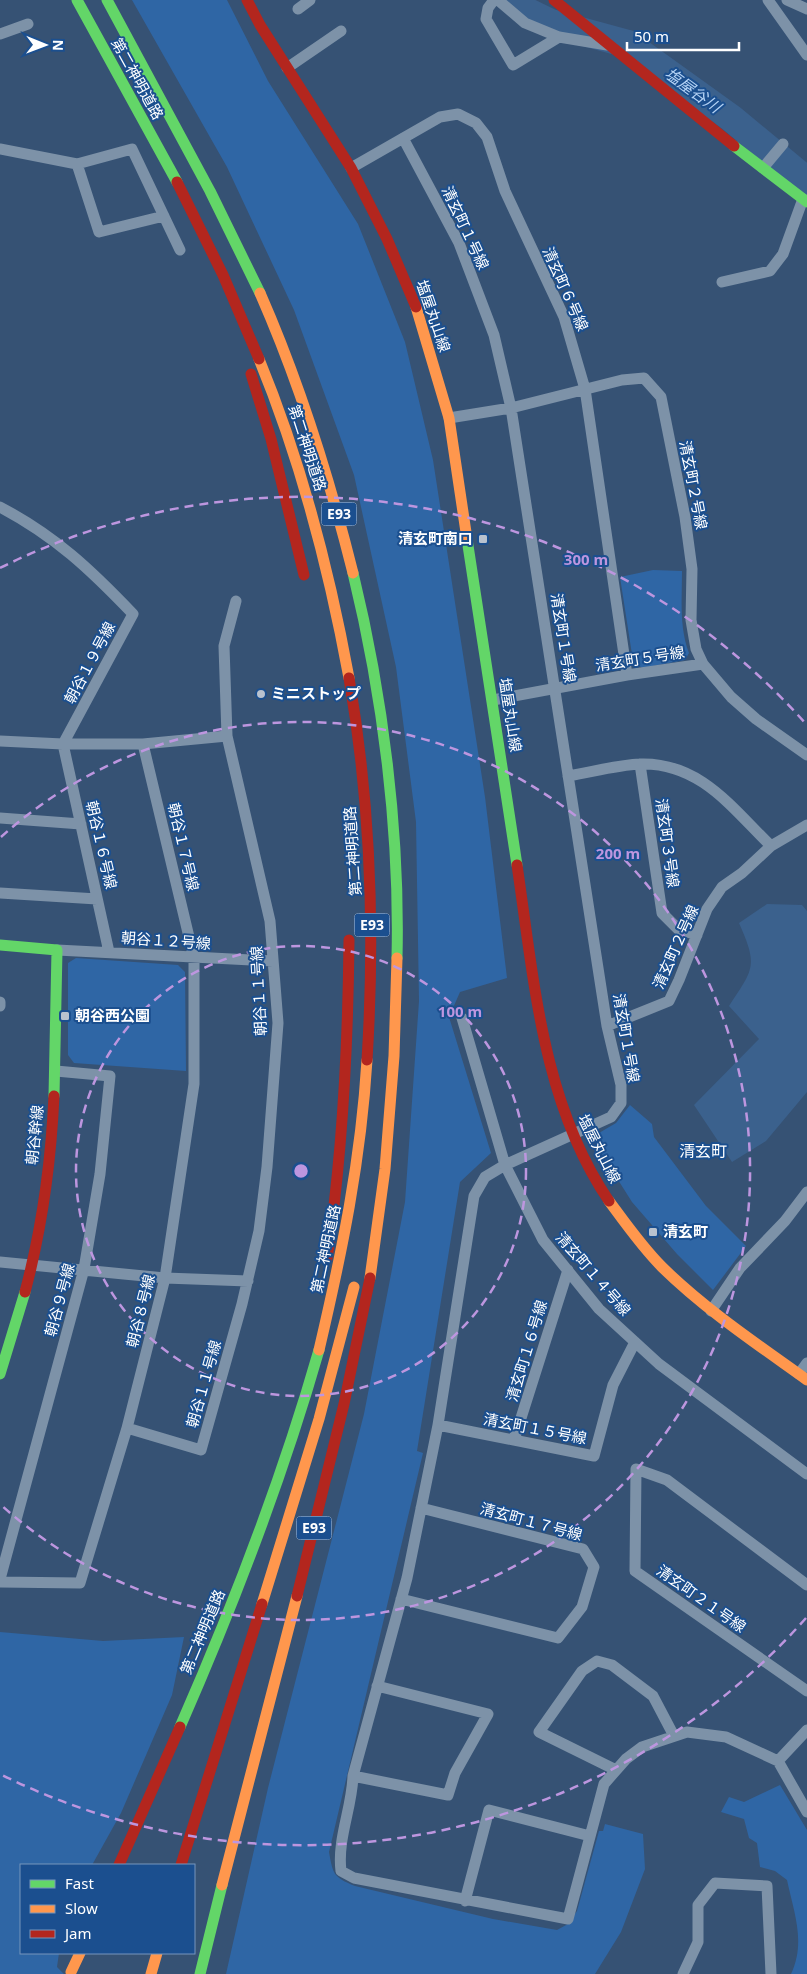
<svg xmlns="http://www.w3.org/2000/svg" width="807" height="1974" font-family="'Noto Sans','Noto Sans JP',sans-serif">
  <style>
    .green { fill: #2f66a5 }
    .water { fill: #3b618d }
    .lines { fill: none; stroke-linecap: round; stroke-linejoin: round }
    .river { stroke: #3b618d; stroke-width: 28 }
    .street { stroke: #7d92a8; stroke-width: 11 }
    .fast { stroke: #63d668; stroke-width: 11 }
    .slow { stroke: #ff974d; stroke-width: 11 }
    .jam { stroke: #b3261e; stroke-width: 11 }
    .ring { fill: none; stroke: #bd96df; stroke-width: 2.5; stroke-dasharray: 9 6 }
    .poi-dot { fill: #b9c2ce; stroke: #1b4f8f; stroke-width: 2 }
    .labels { text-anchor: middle; stroke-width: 4; stroke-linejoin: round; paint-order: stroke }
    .shield { fill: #1b4f8f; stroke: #bbcadd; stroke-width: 1 }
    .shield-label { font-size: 14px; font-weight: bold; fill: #fff }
    .street-label { font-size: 15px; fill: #fff; stroke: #1b4f8f }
    .poi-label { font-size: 15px; font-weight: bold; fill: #fff; stroke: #1b4f8f; text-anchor: start }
    .water-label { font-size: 16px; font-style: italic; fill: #b5d3f5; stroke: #1b4f8f }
    .neighbourhood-label { font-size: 16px; fill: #fff; stroke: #1b4f8f }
    .centre { fill: #bd96df; stroke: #1b4f8f; stroke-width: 2.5 }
    .ring-label { font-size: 15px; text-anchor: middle; font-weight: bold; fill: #bd96df; stroke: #1b4f8f; stroke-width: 4; stroke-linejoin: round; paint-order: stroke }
  </style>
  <rect width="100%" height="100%" fill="#365274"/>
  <path class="green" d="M132,0H227L268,81L358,224L405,342L433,460L485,797L507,978L460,992L449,1017L491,1153L460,1182L417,1451L423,1453L329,1852C333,1874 333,1877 355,1886L493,1919L557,1930L568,1924L577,1911L599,1831H603L605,1824L643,1834L645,1869L621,1932L595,1974H226L268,1788L364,1414L405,1202L419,1001L416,822L396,667L354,475L294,310L227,167Z
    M653,570L682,571C682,598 679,627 689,653L685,660L642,668L633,661L620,577Z
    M76,958L178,965L185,972L186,1071L74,1063L68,1055V963Z
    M630,1105L652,1124L654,1137L706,1206L746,1246L713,1290L677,1254L632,1202L596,1145L599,1133L616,1123Z
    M0,1632L103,1641L184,1637L172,1695L121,1813L92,1865H21V1953H59L57,1967L64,1974H0Z
    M780,1785L807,1830V1974H791C806,1942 794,1913 787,1880L775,1871L760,1867L757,1843L749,1838L744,1819L721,1812L729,1797L744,1802Z"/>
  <path class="water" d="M767,904L802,905L807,911V1092L766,1141L732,1162L694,1105L759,1039L729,1006C754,968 758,966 739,923Z"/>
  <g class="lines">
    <path class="river" d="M512,0L526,11L551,23L628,44L731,118L807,181"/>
    <path class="street" d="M494,0L488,8L486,19L513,65L559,37
      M498,0L525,23L559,37L607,45
      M768,0L807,55
      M787,0L807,9
      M298,9L310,0
      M0,34L28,24
      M287,68L341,31
      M403,138L459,243L494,335L511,408L607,1026L621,1085V1103L611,1117L505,1165L485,1177L474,1196L438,1425L407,1578L353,1776C352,1808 337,1839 341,1871L354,1878L568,1919L604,1784L626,1759L642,1747L687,1732L726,1737L778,1761L807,1730
      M0,149L77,164L132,149L180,250
      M77,164L99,232L164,216
      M351,168L440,117L458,114L476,123L487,137L505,191L564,317L585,389L627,675
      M763,168L783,144
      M722,282L770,271L783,254L803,199
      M449,418L511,408L622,380L644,378L661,397L685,517L692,569L691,620L696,649L703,664L731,697L756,719L807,755
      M0,507C55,536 90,569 133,614L63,744L109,952
      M493,700L627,675L703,664
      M227,736L224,646L236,601
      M0,741L63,744H143L227,736L270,921L278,1023L267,1167L259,1231L242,1304L201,1450L127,1428
      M640,764L662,913L678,929L697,935
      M568,776C592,772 617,765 640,764C700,762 732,808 771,846
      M0,818L81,824
      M0,893L97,899
      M57,950L273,961
      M0,1002V1006
      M462,1018L505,1165L543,1240L599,1309L659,1364L807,1474
      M607,1026L669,1001L679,980L707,909L722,887L742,873L771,846L807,825
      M0,1262L165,1278L248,1281
      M711,1311L740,1268L785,1221L807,1192
      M799,1374L807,1363
      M438,1425L594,1456L613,1385L635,1342
      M514,1440L568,1270
      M0,1579L84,1269L100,1174L110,1076L56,1071
      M0,1582L80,1583L127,1428L165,1278L194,1084V958L143,744
      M807,1585L667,1480L636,1469L635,1571L807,1691
      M401,1599L558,1638L582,1607L594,1567L583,1549L421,1508
      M778,1761L807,1812
      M616,1770L539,1732L582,1671L597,1661L612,1665L653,1696L674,1736
      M353,1776L448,1795L455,1773L488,1714L377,1686
      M465,1901L489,1810L590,1836
      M683,1974L698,1942V1905L715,1883L767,1886L771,1974"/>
    <path class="fast" d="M77,0L177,182
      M107,0L210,191L260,293
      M734,146L807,202
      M467,539L517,865
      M353,573C383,696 400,832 397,958
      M0,945L57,950L54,1096
      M0,1374L25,1292
      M180,1727C234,1604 282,1479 319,1350
      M200,1974L222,1885"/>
    <path class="slow" d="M260,293C300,384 329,477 353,573
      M416,307L449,418L467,539
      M259,359C301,461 329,569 349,678
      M609,1201C626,1224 642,1247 662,1267C706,1310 757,1344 807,1380
      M370,1278L385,1169L394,1056L397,958
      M319,1350C342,1252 361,1160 367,1060
      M262,1604L319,1419L354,1287
      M222,1885L297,1596
      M71,1972L80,1953
      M151,1974L157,1953"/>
    <path class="jam" d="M247,0L260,25L351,168L387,239L416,307
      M554,0L734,146
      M177,182L223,275L259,359
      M251,374L271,439L304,575
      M349,678C371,805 375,932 367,1060
      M517,865C534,979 542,1103 609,1201
      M327,1258C343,1152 348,1047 349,940
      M25,1292C42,1228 51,1162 54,1096
      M297,1596L344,1404L370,1278
      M119,1865L180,1727
      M181,1865L262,1604"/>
  </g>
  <g class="ring">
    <circle cx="301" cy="1171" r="225"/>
    <path d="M1 837A449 449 0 1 1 1 1505"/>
    <path d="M806 1618A674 674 0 0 1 0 1774M0 568A674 674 0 0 1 806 724"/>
  </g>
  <g class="poi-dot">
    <rect x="478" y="534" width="10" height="10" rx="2.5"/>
    <circle cx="261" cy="694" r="5"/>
    <rect x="60" y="1011" width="10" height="10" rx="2.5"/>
    <rect x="648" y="1227" width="10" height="10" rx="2.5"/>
  </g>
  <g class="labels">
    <g class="shield">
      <rect x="321.5" y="502.5" width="35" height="23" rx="4"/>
      <rect x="354.5" y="913.5" width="35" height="23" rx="4"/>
      <rect x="296.5" y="1516.5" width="35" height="23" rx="4"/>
    </g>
    <g class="shield-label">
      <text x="339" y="519">E93</text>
      <text x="372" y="930">E93</text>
      <text x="314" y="1533">E93</text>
    </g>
    <g class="street-label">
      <text transform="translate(137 79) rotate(61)" y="5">第二神明道路</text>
      <text transform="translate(465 228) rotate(65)" y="5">清玄町１号線</text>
      <text transform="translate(565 289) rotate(66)" y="5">清玄町６号線</text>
      <text transform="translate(433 316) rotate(71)" y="5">塩屋丸山線</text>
      <text transform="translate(307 448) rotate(72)" y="5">第二神明道路</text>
      <text transform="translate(693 485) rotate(79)" y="5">清玄町２号線</text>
      <text transform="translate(563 638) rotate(81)" y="5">清玄町１号線</text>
      <text transform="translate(640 659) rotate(-9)" y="5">清玄町５号線</text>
      <text transform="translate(90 663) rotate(-62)" y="5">朝谷１９号線</text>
      <text transform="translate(510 715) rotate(81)" y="5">塩屋丸山線</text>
      <text transform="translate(667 843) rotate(82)" y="5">清玄町３号線</text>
      <text transform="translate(101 845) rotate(77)" y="5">朝谷１６号線</text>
      <text transform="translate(183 847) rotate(77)" y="5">朝谷１７号線</text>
      <text transform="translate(353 851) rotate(-94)" y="5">第二神明道路</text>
      <text transform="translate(166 941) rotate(4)" y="5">朝谷１２号線</text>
      <text transform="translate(676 947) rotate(-66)" y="5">清玄町２号線</text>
      <text transform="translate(259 991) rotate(-93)" y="5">朝谷１１号線</text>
      <text transform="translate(626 1038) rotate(80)" y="5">清玄町１号線</text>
      <text transform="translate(35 1135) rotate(-84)" y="5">朝谷幹線</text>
      <text transform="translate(599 1149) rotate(63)" y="5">塩屋丸山線</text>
      <text transform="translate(326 1249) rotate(-78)" y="5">第二神明道路</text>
      <text transform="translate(593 1274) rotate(49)" y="5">清玄町１４号線</text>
      <text transform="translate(60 1300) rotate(-75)" y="5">朝谷９号線</text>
      <text transform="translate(141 1311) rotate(-76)" y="5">朝谷８号線</text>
      <text transform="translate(527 1351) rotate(-73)" y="5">清玄町１６号線</text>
      <text transform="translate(204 1384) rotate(-74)" y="5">朝谷１１号線</text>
      <text transform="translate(535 1429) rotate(11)" y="5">清玄町１５号線</text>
      <text transform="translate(531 1522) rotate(15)" y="5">清玄町１７号線</text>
      <text transform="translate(701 1599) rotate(35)" y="5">清玄町２１号線</text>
      <text transform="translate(203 1632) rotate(-67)" y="5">第二神明道路</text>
    </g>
    <g class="poi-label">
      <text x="473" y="544" text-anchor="end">清玄町南口</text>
      <text x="271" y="699">ミニストップ</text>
      <text x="75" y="1021">朝谷西公園</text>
      <text x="663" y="1237">清玄町</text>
    </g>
    <g class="water-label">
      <text transform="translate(693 90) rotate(36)" y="6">塩屋谷川</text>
    </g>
    <g class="neighbourhood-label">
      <text x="703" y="1157">清玄町</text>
    </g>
  </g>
  <circle cx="301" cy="1171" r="8" class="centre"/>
  <g class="ring-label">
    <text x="586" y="565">300 m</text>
    <text x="618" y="859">200 m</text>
    <text x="460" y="1017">100 m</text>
  </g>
  <rect x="20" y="1864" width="175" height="90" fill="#1b4f8f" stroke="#7695bc"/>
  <rect x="30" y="1880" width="25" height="8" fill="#63d668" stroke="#7695bc"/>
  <text x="65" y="1889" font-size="15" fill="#ffffff">Fast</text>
  <rect x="30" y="1905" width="25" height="8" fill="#ff974d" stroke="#7695bc"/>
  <text x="65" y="1914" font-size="15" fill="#ffffff">Slow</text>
  <rect x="30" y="1930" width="25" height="8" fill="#b3261e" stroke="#7695bc"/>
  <text x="65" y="1939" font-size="15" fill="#ffffff">Jam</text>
  <g transform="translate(45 45) rotate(91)" stroke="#1b4f8f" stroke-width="4" paint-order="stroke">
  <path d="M0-4L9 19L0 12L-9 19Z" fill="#ffffff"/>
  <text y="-8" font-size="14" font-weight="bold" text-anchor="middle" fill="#ffffff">N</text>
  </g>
  <path d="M627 42v8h112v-8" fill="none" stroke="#ffffff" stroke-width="2.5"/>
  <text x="634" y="42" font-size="15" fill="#ffffff" stroke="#1b4f8f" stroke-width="4" paint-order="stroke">50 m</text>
</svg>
